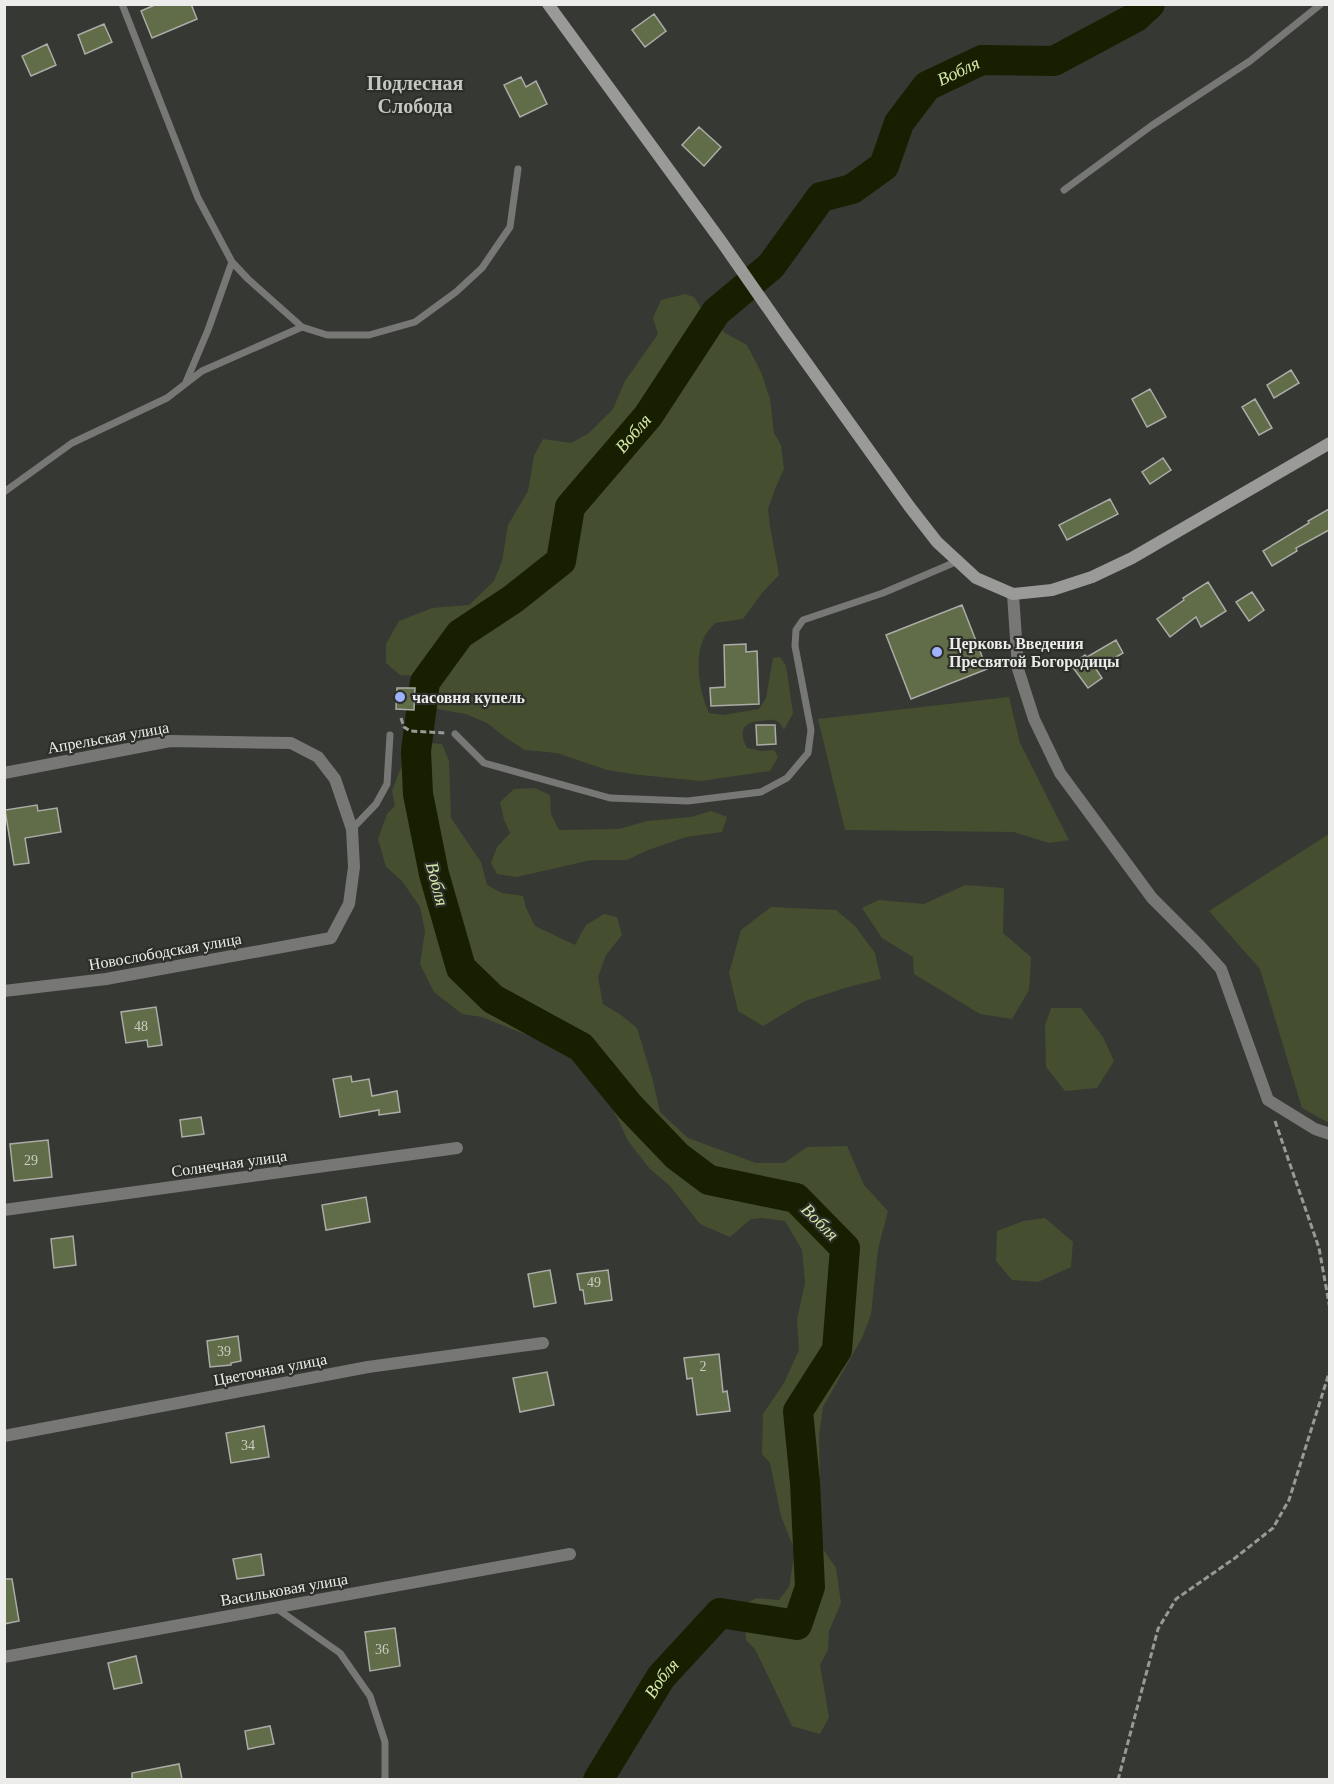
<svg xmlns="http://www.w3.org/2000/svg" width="1334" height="1784" font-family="'Times New Roman',serif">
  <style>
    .green { fill: #454f2f }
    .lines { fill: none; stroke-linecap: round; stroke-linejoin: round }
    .river { stroke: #171f00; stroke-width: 30 }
    .building { fill: #616c49; stroke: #abaca7; stroke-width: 1.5 }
    .path { stroke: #989a96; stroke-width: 3; stroke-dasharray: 6 3; stroke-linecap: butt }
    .lane { stroke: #777775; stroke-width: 7 }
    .street { stroke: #777775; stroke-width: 12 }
    .secondary { stroke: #9a9b98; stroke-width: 12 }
    .poi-dot { fill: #9fb3fd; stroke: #2c2e29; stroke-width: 2 }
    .labels { text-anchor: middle; stroke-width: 4.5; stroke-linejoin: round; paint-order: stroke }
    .number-label { font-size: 14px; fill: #c9cdc2 }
    .poi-label { font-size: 16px; font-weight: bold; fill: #ecedea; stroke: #2c2e29; text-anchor: start }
    .street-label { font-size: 16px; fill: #ecedea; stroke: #2c2e29 }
    .water-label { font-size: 18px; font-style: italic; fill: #d4e7a9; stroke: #2c2e29 }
    .quarter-label { font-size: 20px; font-weight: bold; fill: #c5c7c2; stroke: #2c2e29 }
  </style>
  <rect width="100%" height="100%" fill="#363833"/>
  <path class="green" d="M685,294L694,297L701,308L725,333L747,345L761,372L770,399L774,433L781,445L784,469L775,489L768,509L770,526L779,575L762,593L743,619L715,623C712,627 708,630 706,634C693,655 699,692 709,713L723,715L759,709L766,698L773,658L780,657L786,666L793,713L784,730C782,726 779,721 774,720C770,719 764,721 759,721C741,723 739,733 747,748L761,751L774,750L778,757L770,771L701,781L640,775L607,770L557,753L525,750L505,737L487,723L466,714L437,709L432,692L418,676L400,675L386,663V644L399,621L432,608L469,605L494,581L502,561L508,525L528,491L534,456L543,439L571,443L589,433L613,409L625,381L658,334L653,318L661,300Z
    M1009,697L1020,743L1069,840L1049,843L1014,832L845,830L818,719Z
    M431,743L442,744L449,761L451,818L481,862L487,885L502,893L523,896L526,908L535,926L575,945L586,925L604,914L617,917L622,935L606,955L598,977L603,1004L621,1015L637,1028L652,1077L660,1112L688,1138L756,1163H784L807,1147L847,1146L864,1185L888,1211L878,1249L871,1315L862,1338L823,1407L819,1436L821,1546L836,1568L841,1603L829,1631L828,1650L820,1665L829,1717L820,1734L792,1726L755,1649L746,1640L745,1604L757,1598L779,1600L789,1587L795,1551L781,1516L770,1463L762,1454L763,1414L784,1383L799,1350L797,1319L805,1283L802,1250L785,1221L762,1218L751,1219L730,1237L700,1224L670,1186L650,1169L628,1141L607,1096L585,1071L557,1047L482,1017L462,1014L434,992L420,964L425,931L420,907L402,881L386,867L378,839L387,814L395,806L392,791L402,765L404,749L408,744Z
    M535,788L550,795L551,814L559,830L619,829L647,821L691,817L711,811L727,817L722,832L686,837L648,850L627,860H591L517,877L497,874L491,863L497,847L510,833L504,820L500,802L514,789Z
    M1329,834V1123L1302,1108L1260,969L1209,911Z
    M965,885L1004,888L1003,933L1031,957L1029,990L1012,1019L980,1014L914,974L913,957L882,938L862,908L879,900L924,904Z
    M771,907L836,910L855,926L875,953L881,979L848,987L805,1001L763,1026L738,1011L729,973L741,930Z
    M1051,1008H1081L1103,1037L1114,1061L1097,1088L1065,1091L1046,1067L1045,1025Z
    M1045,1218L1073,1242L1071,1267L1038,1282L1012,1280L996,1261L997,1231L1023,1221Z"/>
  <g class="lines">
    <path class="river" id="s1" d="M598,1780L661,1677L720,1613L797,1625L810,1587L805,1483L798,1411L837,1350L845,1248L796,1198L709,1180L677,1156L630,1107L581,1047L493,999L461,968L434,874L418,794L416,751L425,682L460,634L513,599L561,561L570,507L648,416L716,312L771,266L821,197L852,189L884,166L899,123L927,86L982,60L1054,61L1136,17L1150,4"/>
  </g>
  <path class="building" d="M157,4H191L197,19L152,38L141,11Z
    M654,14L666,31L645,47L632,30Z
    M104,24L112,42L85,54L78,35Z
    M47,44L56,65L31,76L22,56Z
    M521,77L526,87L536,81L547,104L520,117L504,85Z
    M699,127L721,147L704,166L682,145Z
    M1291,370L1299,383L1274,398L1267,385Z
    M1150,389L1166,417L1147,427L1132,399Z
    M1255,399L1272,428L1259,435L1242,407Z
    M1163,458L1171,470L1150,484L1142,472Z
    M1110,499L1118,514L1067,540L1059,525Z
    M1329,509V530L1296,548L1297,551L1272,566L1263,551L1309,523L1308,521Z
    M1208,582L1226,611L1201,627L1196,617L1170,637L1157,619L1184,600L1183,598Z
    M1252,592L1264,610L1249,621L1236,602Z
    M962,605L987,669L911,699L886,635Z
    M1116,640L1123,653L1096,669L1102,678L1088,688L1071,665L1085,655L1087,657Z
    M746,644V652L757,651L759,704L711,706L710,688L725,687L724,645Z
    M397,688H415L414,710L396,709Z
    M756,725H775L776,744L757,745Z
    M37,805L38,811L57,808L61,832L25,838L29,863L14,865L5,810Z
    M156,1007L162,1045L148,1047L147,1040L126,1043L121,1012Z
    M351,1076L352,1082L369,1079L372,1096L397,1091L400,1112L379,1115V1110L340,1117L333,1079Z
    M201,1117L204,1134L182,1137L180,1120Z
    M48,1140L52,1177L14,1181L10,1144Z
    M366,1197L370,1222L326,1230L322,1205Z
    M73,1236L76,1265L54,1268L51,1239Z
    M550,1270L556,1303L534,1307L528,1274Z
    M608,1270L612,1300L585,1304L583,1290H580L577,1274Z
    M238,1336L241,1361L231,1363V1365L210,1367L207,1341Z
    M719,1354L723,1392L727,1391L730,1411L697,1415L692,1378L687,1379L684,1358Z
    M547,1372L554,1405L520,1412L513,1378Z
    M264,1426L269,1457L231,1463L226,1433Z
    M261,1554L264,1575L237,1579L233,1559Z
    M4,1579H12L19,1621L4,1624Z
    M395,1628L400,1666L370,1671L365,1632Z
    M136,1656L142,1683L114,1689L108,1663Z
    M270,1726L274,1744L248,1749L245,1731Z
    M179,1764L182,1779H132V1773Z"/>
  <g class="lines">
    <path class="path" d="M401,718L404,727L410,731L445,733
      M1275,1121L1319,1248L1330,1309
      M1118,1780L1158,1629L1176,1599L1235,1558L1273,1528L1289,1500L1330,1370"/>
    <path class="lane" d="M122,4L198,198L232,262L208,330L186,382
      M1064,190L1151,126L1250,61L1321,4
      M232,262L248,279L302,327
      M4,492L72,443L167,398L202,371L302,327L327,335H369L415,322L456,292L482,268L510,227L518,169
      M455,734L484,763L610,798L688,801L761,792L787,778L808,753L811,730L795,646L796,630L803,620L883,593L958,561
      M352,829L376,804L387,784L390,735
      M276,1608L340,1653L370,1696L385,1742V1780"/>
    <path class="street" d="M1013,594L1018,669L1034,719L1060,773L1152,898L1200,946L1221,969L1268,1100L1315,1129L1330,1134
      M4,773L170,741L291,743L318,757L335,779L352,829L354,867L349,904L331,938L106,979L4,991
      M4,1210L457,1148
      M4,1436L368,1367L543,1343
      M4,1657L570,1554"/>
    <path class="secondary" d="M548,4L721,241L783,330L909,506L937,542L976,578L1013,594L1052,590L1092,577L1132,558L1330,443"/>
  </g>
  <g class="poi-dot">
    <circle cx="937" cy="652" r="6"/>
    <circle cx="400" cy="697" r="6"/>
  </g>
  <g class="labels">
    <g class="number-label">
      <text x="141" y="1031">48</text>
      <text x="31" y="1165">29</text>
      <text x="594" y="1287">49</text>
      <text x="224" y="1356">39</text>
      <text x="703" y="1371">2</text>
      <text x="248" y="1450">34</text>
      <text x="382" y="1654">36</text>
    </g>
    <g class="poi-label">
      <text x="949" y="649">Церковь Введения<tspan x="949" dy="18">Пресвятой Богородицы</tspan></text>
      <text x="412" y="703">часовня купель</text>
    </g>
    <g class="street-label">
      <text transform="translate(108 737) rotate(-10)" y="6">Апрельская улица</text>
      <text transform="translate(165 951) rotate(-10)" y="6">Новослободская улица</text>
      <text transform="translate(229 1163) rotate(-8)" y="6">Солнечная улица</text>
      <text transform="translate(270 1369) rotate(-11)" y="6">Цветочная улица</text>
      <text transform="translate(284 1589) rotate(-10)" y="6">Васильковая улица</text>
    </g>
    <g class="water-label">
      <text dy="6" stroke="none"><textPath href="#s1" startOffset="2296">Вобля</textPath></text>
      <text dy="6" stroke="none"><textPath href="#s1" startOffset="1794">Вобля</textPath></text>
      <text transform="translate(437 884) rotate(75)" y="6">Вобля</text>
      <text transform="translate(820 1222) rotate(45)" y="6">Вобля</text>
      <text dy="6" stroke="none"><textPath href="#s1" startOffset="120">Вобля</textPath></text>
    </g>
    <g class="quarter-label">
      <text x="415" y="90">Подлесная<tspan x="415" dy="23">Слобода</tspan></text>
    </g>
  </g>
  <rect width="1334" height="1784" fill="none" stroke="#ecedea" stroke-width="12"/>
</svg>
